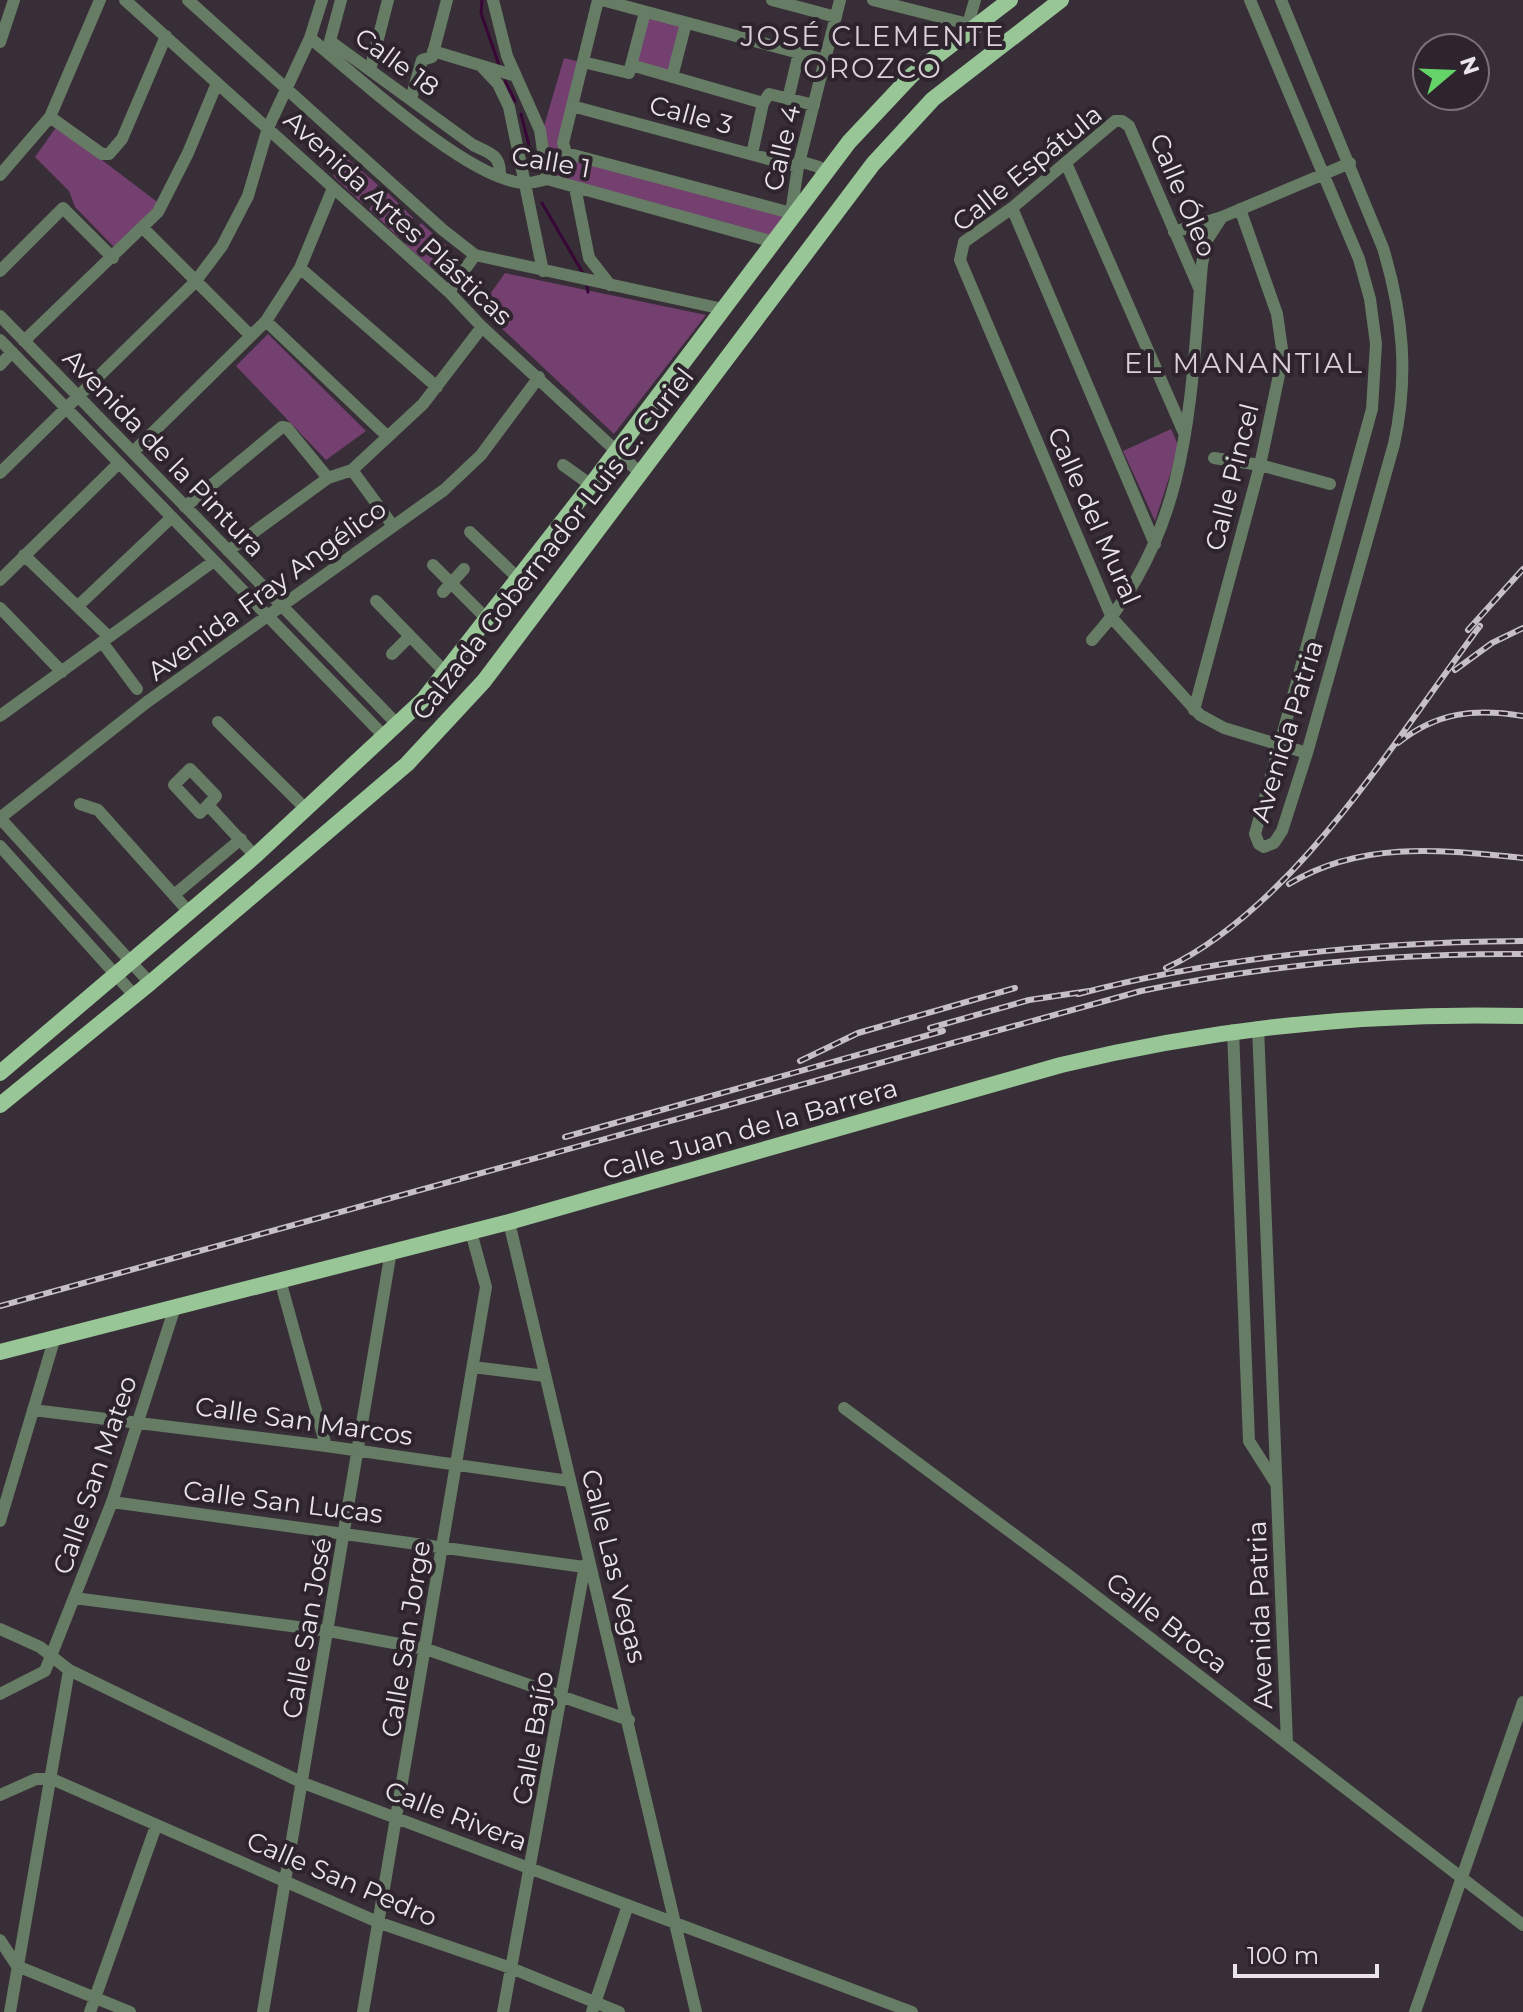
<svg xmlns="http://www.w3.org/2000/svg" width="1523" height="2012" font-family="Montserrat,sans-serif">
  <style>
    .green { fill: #734070 }
    .lines { fill: none; stroke-linecap: round; stroke-linejoin: round }
    .stream { stroke: #380737; stroke-width: 3 }
    .minor { stroke: #667c65; stroke-width: 12 }
    .major { stroke: #98c697; stroke-width: 16 }
    .rail-casing { stroke: #c6bfc6; stroke-width: 6 }
    .rail { stroke: #2e242d; stroke-width: 3; stroke-dasharray: 9; stroke-linecap: butt }
    .labels { text-anchor: middle; stroke-width: 8; stroke-linejoin: round; paint-order: stroke }
    .street-label { font-size: 26px; fill: #ebe5eb; stroke: #2e242d }
    .neighbourhood-label { font-size: 28px; letter-spacing: 2px; fill: #dbcdd9; stroke: #2e242d }
  </style>
  <rect width="100%" height="100%" fill="#382e37"/>
  <path class="green" d="M645,12L686,23L672,77L631,65Z
    M564,58L581,62L567,154L785,213L774,241L548,178L544,126Z
    M57,126L160,204L115,248L75,207L69,191L35,157Z
    M348,159L378,185L363,204L333,176Z
    M385,190L413,218L398,237L369,209Z
    M421,223L451,250L434,270L405,244Z
    M505,273L706,315L614,434L480,308Z
    M268,334L366,431L326,460L236,366Z
    M1171,429L1179,447L1155,521L1123,451Z"/>
  <g class="lines">
    <path class="stream" d="M482,0L481,13L499,65
      M505,81L515,101
      M521,114L535,169
      M542,203L584,275
      M587,287L588,292"/>
    <path class="minor" d="M125,0L449,292L482,327L638,471
      M188,0L443,230L475,255L723,309
      M341,0L330,41L473,145C490,153 501,155 500,176
      M493,0L507,56L540,130L547,179
      M598,0L563,143L566,153L795,214
      M602,0L825,60
      M772,0L836,17
      M873,0L968,24L975,0
      M1250,0L1359,259L1370,299L1376,344L1372,409L1255,834L1259,844L1264,847L1274,843L1282,831L1307,753L1394,444C1409,376 1403,314 1383,248L1281,0
      M310,38C356,75 467,179 523,183C530,184 540,181 547,179L774,242
      M0,42L14,0
      M433,51L516,76
      M583,62L629,73L645,12
      M631,65L763,103L769,94L814,105
      M482,67L498,84L509,107L543,271
      M370,70L388,0
      M672,77L686,23
      M411,99L422,60L432,57L447,0
      M788,99L799,53
      M572,106L798,167
      M50,117L102,154H109L122,139L166,36
      M752,154L763,103
      M799,161L819,167L824,176
      M1066,163L1185,435
      M0,175L50,117L100,0
      M575,187L589,258L610,285
      M1012,208L1155,544
      M791,213L798,167L840,0
      M144,229L251,336
      M1174,232L1222,217L1350,163
      M300,268L437,387
      M0,271L63,208L113,258
      M1200,290L1129,126L1122,121H1115L1012,208L964,242L960,260L1112,618L1200,715L1224,728L1307,753
      M449,292L475,255
      M0,316L397,724
      M266,321L387,436
      M0,340L384,736
      M24,341L158,212L188,153L217,83
      M0,365L12,352
      M133,452L266,321L300,268L333,188
      M1214,458L1260,465L1330,484
      M563,465L591,485
      M352,470L393,526
      M0,473L195,282L222,246L248,196L268,128L310,38L322,0
      M185,507L282,427L287,428L328,478
      M470,532L519,579
      M228,551L328,478L352,470L423,404L482,327
      M24,555L109,637
      M433,565L487,619
      M0,580L119,463
      M443,592L464,569
      M376,601L447,674
      M79,605L172,517
      M0,608L62,672
      M1092,640C1191,531 1190,401 1202,264L1207,240L1222,217
      M102,642L137,689
      M392,654L410,636
      M1194,710L1260,465L1283,356L1277,314L1240,209
      M0,716L214,561
      M218,722L307,810
      M80,804L98,810L189,912
      M208,805L200,813L174,785L190,769L216,796L208,805L255,856
      M0,818L147,702L444,490L481,455L539,377
      M0,818L150,983
      M0,846L134,995
      M174,895L241,839
      M1258,1027L1287,1743
      M1233,1030L1249,1441L1275,1482
      M509,1222L696,2012
      M280,1280L326,1446
      M473,1367L545,1376
      M844,1408L1071,1577L1523,1925
      M33,1410L326,1446L569,1481
      M112,1502L591,1568
      M0,1521L55,1337
      M74,1598L329,1631L426,1649L629,1720
      M0,1629L40,1647L69,1670L303,1783L912,2012
      M0,1694L45,1671L112,1502L175,1307
      M0,1795L36,1779H52L380,1923L511,1968L619,2012
      M0,1940L17,1966L130,2012
      M10,2012L69,1670
      M90,2012L156,1826
      M263,2012L391,1251
      M363,2012L486,1287L471,1232
      M503,2012L585,1565
      M592,2012L628,1905
      M1415,2012L1523,1702"/>
    <path class="major" d="M0,1073L255,856L424,699L591,485L849,142L912,75L1010,0
      M0,1105L150,983L407,764L484,681L873,164L933,99L1061,0
      M0,1352L509,1222L1061,1065C1214,1028 1366,1012 1523,1016"/>
    <g class="rail-casing">
      <path id="rail" d="M1468,630L1523,569
        M1455,670L1492,643L1523,628
        M1398,743C1437,712 1475,708 1523,716
        M1289,884C1362,840 1442,850 1523,858
        M1166,968C1295,907 1395,739 1480,626
        M1078,994C1224,956 1372,942 1523,941
        M930,1028L1029,1000L1089,991
        M800,1061L858,1033L1015,988
        M565,1137L943,1031
        M0,1306L1141,991C1267,965 1394,953 1523,954"/>
    </g>
    <use href="#rail" class="rail"/>
  </g>
  <g class="labels">
    <g class="street-label">
      <text transform="translate(397 62) rotate(36)" y="9">Calle 18</text>
      <text transform="translate(691 115) rotate(15)" y="9">Calle 3</text>
      <text transform="translate(782 148) rotate(-77)" y="9">Calle 4</text>
      <text transform="translate(551 162) rotate(10)" y="9">Calle 1</text>
      <text transform="translate(1027 168) rotate(-39)" y="9">Calle Espátula</text>
      <text transform="translate(1183 195) rotate(67)" y="9">Calle Óleo</text>
      <text transform="translate(398 218) rotate(43)" y="9">Avenida Artes Plásticas</text>
      <text transform="translate(164 453) rotate(46)" y="9">Avenida de la Pintura</text>
      <text transform="translate(1232 477) rotate(-76)" y="9">Calle Pincel</text>
      <text transform="translate(1094 516) rotate(66)" y="9">Calle del Mural</text>
      <text transform="translate(553 544) rotate(-52)" y="9">Calzada Gobernador Luis C. Curiel</text>
      <text transform="translate(267 590) rotate(-36)" y="9">Avenida Fray Angélico</text>
      <text transform="translate(1287 731) rotate(-73)" y="9">Avenida Patria</text>
      <text transform="translate(750 1129) rotate(-16)" y="9">Calle Juan de la Barrera</text>
      <text transform="translate(304 1421) rotate(8)" y="9">Calle San Marcos</text>
      <text transform="translate(95 1475) rotate(-71)" y="9">Calle San Mateo</text>
      <text transform="translate(283 1502) rotate(7)" y="9">Calle San Lucas</text>
      <text transform="translate(614 1566) rotate(76)" y="9">Calle Las Vegas</text>
      <text transform="translate(1260 1615) rotate(-92)" y="9">Avenida Patria</text>
      <text transform="translate(1167 1623) rotate(38)" y="9">Calle Broca</text>
      <text transform="translate(307 1628) rotate(-80)" y="9">Calle San José</text>
      <text transform="translate(406 1639) rotate(-81)" y="9">Calle San Jorge</text>
      <text transform="translate(533 1738) rotate(-80)" y="9">Calle Bajío</text>
      <text transform="translate(456 1816) rotate(21)" y="9">Calle Rivera</text>
      <text transform="translate(342 1879) rotate(23)" y="9">Calle San Pedro</text>
    </g>
    <g class="neighbourhood-label">
      <text x="873" y="46">JOSÉ CLEMENTE<tspan x="873" dy="32">OROZCO</tspan></text>
      <text x="1244" y="373">EL MANANTIAL</text>
    </g>
  </g>
  <g transform="translate(1451 72) rotate(71)"><circle r="38" fill="#2e242d" stroke="#7a7179" stroke-width="2"/>
  <path d="M0-6L14 30L0 20L-14 30Z" fill="#64d468"/>
  <text y="-12" font-size="22" font-weight="bold" text-anchor="middle" fill="#ebe5eb">N</text>
  </g>
  <path d="M1235 1964v12h142v-12" fill="none" stroke="#ebe5eb" stroke-width="4"/>
  <text x="1247" y="1964" font-size="24" fill="#ebe5eb" stroke="#2e242d" stroke-width="6" paint-order="stroke">100 m</text>
</svg>
